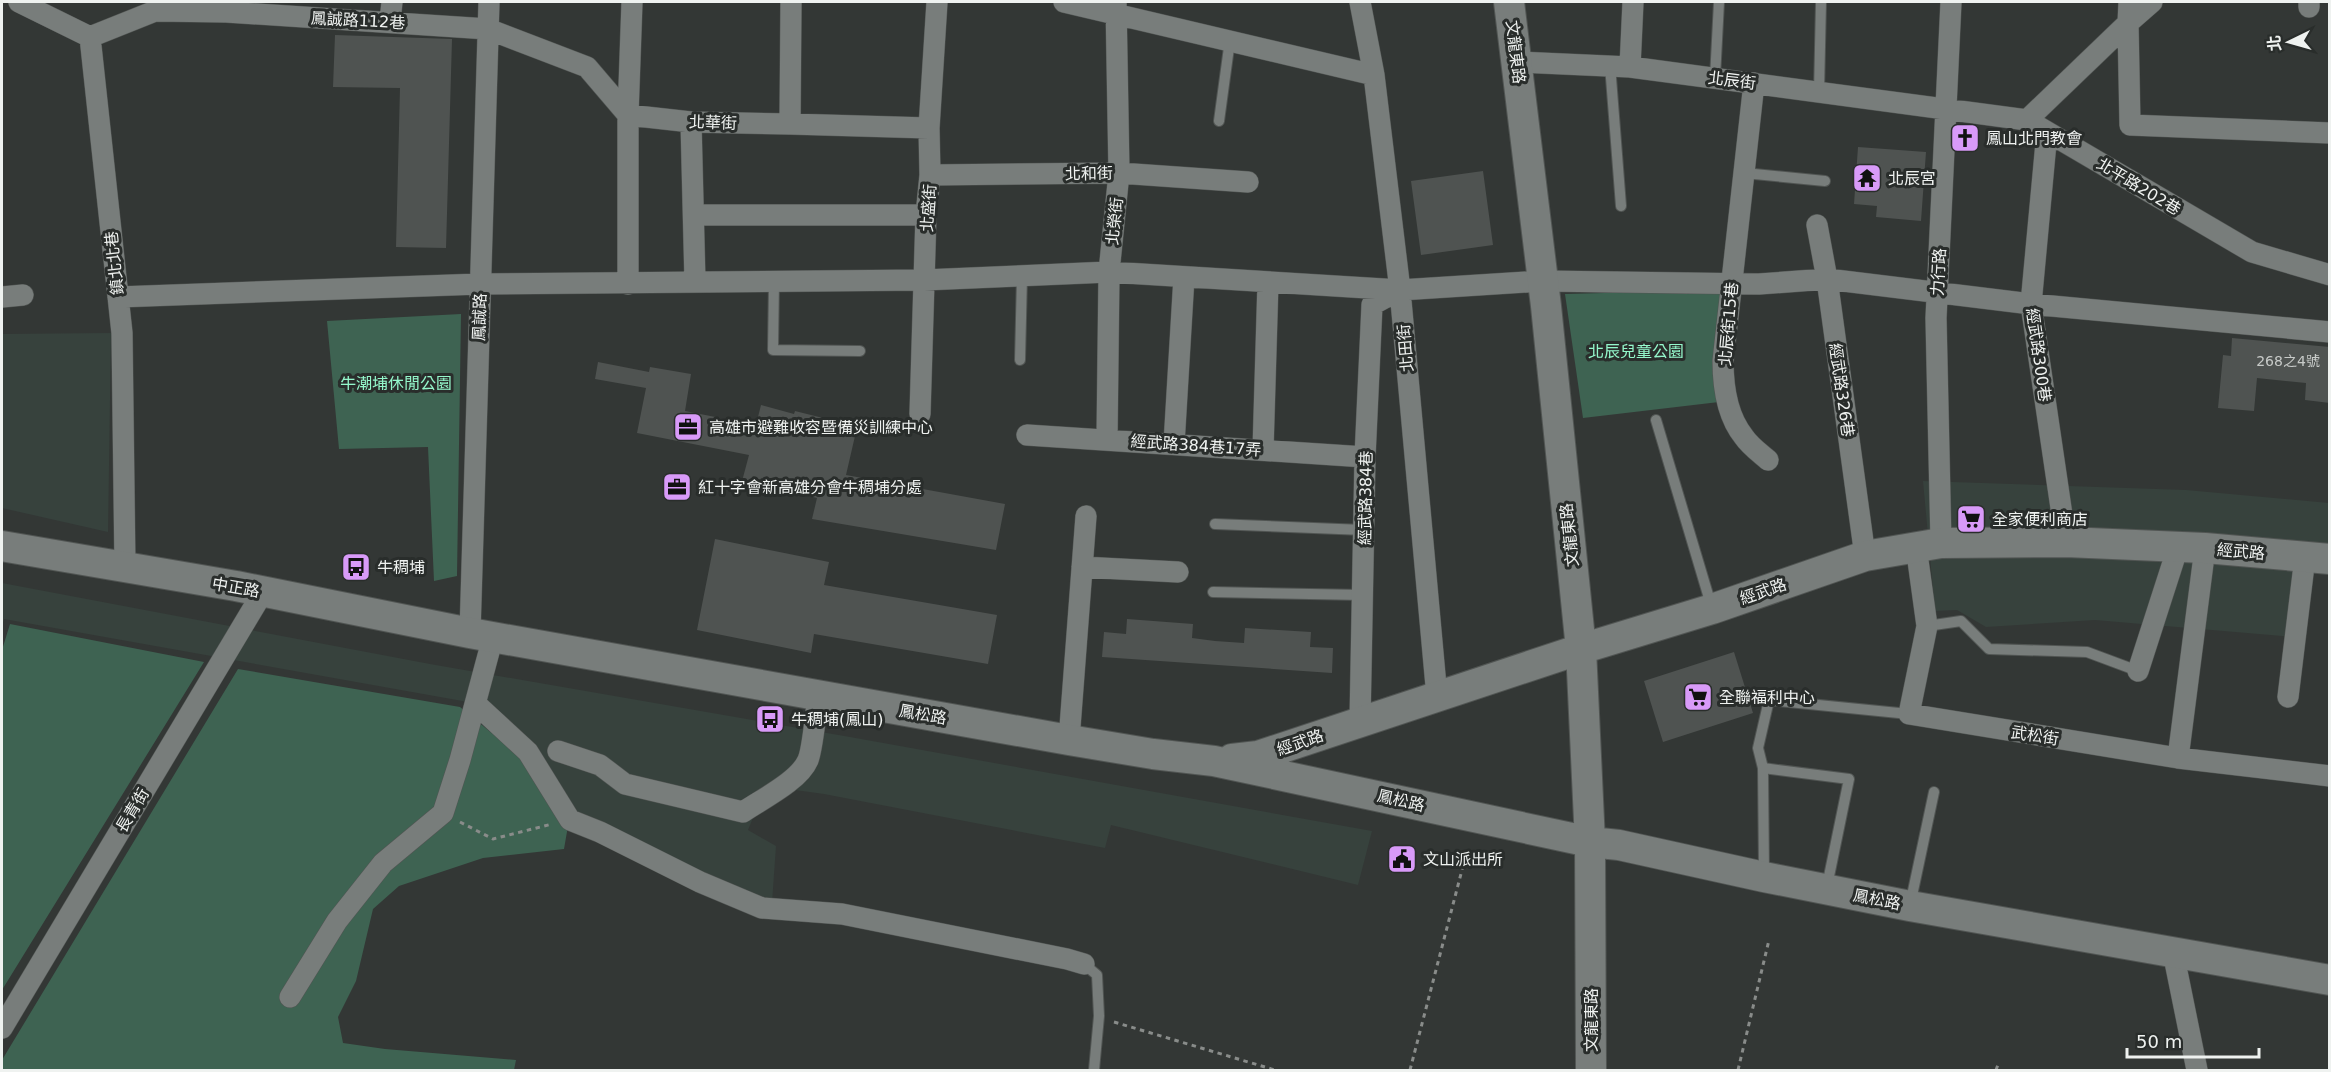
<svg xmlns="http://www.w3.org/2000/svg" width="2331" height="1072" font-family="'DejaVu Sans','Noto Sans TC',sans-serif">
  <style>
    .built { fill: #37423d }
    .green { fill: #3e6352 }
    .building { fill: #4f5351 }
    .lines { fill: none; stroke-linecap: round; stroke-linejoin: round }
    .lane-casing { stroke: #515553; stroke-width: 12 }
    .street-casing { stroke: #515553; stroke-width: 22 }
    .secondary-casing { stroke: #515553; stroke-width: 32 }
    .path { stroke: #898c8a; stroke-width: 3; stroke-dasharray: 4.5 4.5; stroke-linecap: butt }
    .lane { stroke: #787d7b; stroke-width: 10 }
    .street { stroke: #787d7b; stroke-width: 21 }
    .secondary { stroke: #787d7b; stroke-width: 30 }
    .labels { text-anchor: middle; stroke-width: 6; stroke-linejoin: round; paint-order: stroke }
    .number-label { font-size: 14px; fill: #c7cac8 }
    .street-label { font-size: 16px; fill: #eff2f0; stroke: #292d2b }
    .poi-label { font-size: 16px; fill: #eff2f0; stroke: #292d2b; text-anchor: start }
    .park-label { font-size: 16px; fill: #94f7cb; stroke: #292d2b }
  </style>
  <rect width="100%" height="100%" fill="#333735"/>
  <path class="built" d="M111,333L108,532L2,508V334Z
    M1923,481L2186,490L2329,503V547L2305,544L2293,637L2095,620L1986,627L1957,610L1935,611Z
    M2,583L430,664L850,737L1372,831L1358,885L1111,825L1105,848L824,794L766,786L748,830L776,846L772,903L578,819L468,702L4,619L2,626Z"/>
  <path class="green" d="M1722,290L1719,402L1583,418L1565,294Z
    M461,314L457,576L434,581L428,447L339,449L327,321Z
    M10,624L204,662L2,990V650Z
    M238,669L460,707L532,766L568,826L564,849L483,858L399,886L373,909L356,981L338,1017L343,1043L385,1049L516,1060L514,1070H2V1060Z"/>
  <path class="building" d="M335,35L452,39L446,248L396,247L400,88L333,87Z
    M1858,147L1926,152L1921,221L1876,217L1877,206L1854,204Z
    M1483,171L1493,245L1421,255L1411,181Z
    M2232,338L2330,347V403L2305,400L2306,383L2257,378L2254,411L2218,408L2223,355L2231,356Z
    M598,362L649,372L650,367L691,374L685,411L756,425L761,405L794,414L795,411L835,421L836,418L858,423L846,475L1005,504L996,550L812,519L817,498L772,487L771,493L741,485L749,455L637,433L646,388L595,379Z
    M715,539L829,562L824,585L997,615L988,664L814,634L811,653L697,630Z
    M1127,619L1193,624L1192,638L1215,641L1244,643L1245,628L1311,632L1310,647L1333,648L1332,673L1102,657L1104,632L1126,634Z
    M1734,652L1753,713L1663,742L1644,681Z"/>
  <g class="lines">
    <g class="lane-casing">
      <path id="lane" d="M1610,65L1621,206
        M1715,78L1719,2
        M1819,92L1821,2
        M1219,121L1230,40
        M1744,173L1825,181
        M774,281L773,350L860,351
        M1020,360L1022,276
        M1656,420L1712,608
        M1215,524L1364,530
        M1213,592L1363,595
        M1927,626L1961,621L1989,649L2087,652L2138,671
        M1763,768L1849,779L1827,886
        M1764,874L1763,768L1758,748L1769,700L1909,714
        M1910,905L1934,792
        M1084,964L1097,975L1099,1016L1094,1070"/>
    </g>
    <g class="street-casing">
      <path id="street" d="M19,2L90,37L122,333L125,568
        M632,2L628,115L691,122L790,124L791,2
        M1064,2L1374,75
        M1360,2L1374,75L1400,290L1437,697
        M2152,2L2128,23L2130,125L2330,133
        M2309,7V2
        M390,21L392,2
        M90,37L155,11L226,12L488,29L587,67L628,115V284
        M1517,62L1630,67L2027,120L2252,252L2330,275
        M1630,67L1633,2
        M1754,83L1723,361C1723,386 1727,416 1744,437C1750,446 1760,453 1768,460
        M2027,120L2128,23L2129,2
        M691,122L695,282
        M790,124L929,128
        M2047,132L2031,304L2066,542
        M930,175L1119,173L1248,182
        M694,215H926
        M1817,225L1827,279L1865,556
        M2,297L23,295
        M118,297L480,284L924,280L1109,272L1400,290L1543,281L1759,284L1827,279L2031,304L2330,332
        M920,414L926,215L930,175L929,128L937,2
        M1027,435L1365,457
        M1107,440L1109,272L1119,173L1116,2
        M1174,444L1184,277
        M1263,450L1268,282
        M1941,543L1936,318L1951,2
        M1916,546L1927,626L1909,714L2178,758L2330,776
        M1082,567L1178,572
        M470,633L489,2
        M2138,671L2178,547
        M2288,697L2305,557
        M476,704L528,752L570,820L600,832L700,882L762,908L842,914L1067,959L1084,964
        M1360,722L1365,457L1372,305L1399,290
        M1069,740L1086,516
        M558,751L600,765L625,784L743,812C762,799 799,781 808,760C813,748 816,710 818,695
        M2178,758L2205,548
        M2173,952L2197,1070
        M290,997L337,921L383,863L443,813L460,760L493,637
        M2,1028L263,592"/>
    </g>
    <g class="secondary-casing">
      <path id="secondary" d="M1509,2L1546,306L1581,649L1590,842L1591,1070
        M2,546L236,586L470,633L1069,740L1153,754L1214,761L1590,842L1619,845L1764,877L1910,906L2330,980
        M1232,759L1258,756L1581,649L1712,609L1865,556L1941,543L2066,542L2205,548L2330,559"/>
    </g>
    <path class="path" d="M460,822L493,839L552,824
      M1114,1022L1275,1070
      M1410,1070L1463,866
      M1738,1070L1769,940
      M1996,1070L1999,1062"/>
    <use href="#lane" class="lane"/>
    <use href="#street" class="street"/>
    <use href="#secondary" class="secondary"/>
  </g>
  <defs>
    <g id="church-square" transform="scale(1.5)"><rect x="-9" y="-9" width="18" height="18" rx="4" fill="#d89af8" stroke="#292d2b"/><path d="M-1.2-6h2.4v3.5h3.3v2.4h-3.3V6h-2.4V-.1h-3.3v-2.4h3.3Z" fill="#111"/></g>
    <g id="temple-square" transform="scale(1.5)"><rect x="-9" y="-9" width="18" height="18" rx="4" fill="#d89af8" stroke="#292d2b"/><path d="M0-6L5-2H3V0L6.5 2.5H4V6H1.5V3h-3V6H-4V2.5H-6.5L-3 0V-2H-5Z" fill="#111"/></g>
    <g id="office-square" transform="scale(1.5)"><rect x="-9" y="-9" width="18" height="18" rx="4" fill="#d89af8" stroke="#292d2b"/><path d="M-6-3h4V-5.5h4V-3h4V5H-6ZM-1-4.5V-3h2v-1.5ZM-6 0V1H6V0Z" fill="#111"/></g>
    <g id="supermarket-square" transform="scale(1.5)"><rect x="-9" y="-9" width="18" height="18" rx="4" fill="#d89af8" stroke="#292d2b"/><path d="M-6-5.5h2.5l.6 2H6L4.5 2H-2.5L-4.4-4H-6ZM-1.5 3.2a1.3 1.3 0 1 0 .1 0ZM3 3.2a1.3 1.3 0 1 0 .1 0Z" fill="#111"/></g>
    <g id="bus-square" transform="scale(1.5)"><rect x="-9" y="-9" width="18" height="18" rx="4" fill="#d89af8" stroke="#292d2b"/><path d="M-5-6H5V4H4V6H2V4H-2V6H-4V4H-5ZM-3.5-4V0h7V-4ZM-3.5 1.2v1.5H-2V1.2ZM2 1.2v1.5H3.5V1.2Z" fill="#111"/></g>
    <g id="civic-square" transform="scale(1.5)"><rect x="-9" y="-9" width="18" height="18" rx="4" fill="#d89af8" stroke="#292d2b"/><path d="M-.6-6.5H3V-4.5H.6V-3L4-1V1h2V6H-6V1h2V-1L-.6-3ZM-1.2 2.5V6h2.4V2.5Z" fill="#111"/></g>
  </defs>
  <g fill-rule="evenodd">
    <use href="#church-square" x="1965" y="138"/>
    <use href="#temple-square" x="1867" y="178"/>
    <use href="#office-square" x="688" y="427"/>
    <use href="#office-square" x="677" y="487"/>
    <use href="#supermarket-square" x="1971" y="519"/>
    <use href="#bus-square" x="356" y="567"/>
    <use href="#supermarket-square" x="1698" y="697"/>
    <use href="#bus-square" x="770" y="719"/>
    <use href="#civic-square" x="1402" y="859"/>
  </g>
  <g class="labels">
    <g class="number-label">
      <text x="2288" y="366">268之4號</text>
    </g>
    <g class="street-label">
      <text transform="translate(358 20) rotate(3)" y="6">鳳誠路112巷</text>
      <text transform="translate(1516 52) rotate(83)" y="6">文龍東路</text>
      <text transform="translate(1732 80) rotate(7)" y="6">北辰街</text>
      <text transform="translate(713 122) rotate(2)" y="6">北華街</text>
      <text transform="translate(1089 173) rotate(-1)" y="6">北和街</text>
      <text transform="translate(2139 186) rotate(31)" y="6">北平路202巷</text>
      <text transform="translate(928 208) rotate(-86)" y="6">北盛街</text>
      <text transform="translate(1114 221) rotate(-84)" y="6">北榮街</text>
      <text transform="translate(114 263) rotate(-96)" y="6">鎮北北巷</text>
      <text transform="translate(1938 272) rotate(-87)" y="6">力行路</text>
      <text transform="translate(479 317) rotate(-88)" y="6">鳳誠路</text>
      <text transform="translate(1728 324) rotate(-85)" y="6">北辰街15巷</text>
      <text transform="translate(1405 348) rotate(-95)" y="6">北田街</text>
      <text transform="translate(2039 355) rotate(82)" y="6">經武路300巷</text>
      <text transform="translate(1842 390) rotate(82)" y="6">經武路326巷</text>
      <text transform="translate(1196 445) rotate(4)" y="6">經武路384巷17弄</text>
      <text transform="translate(1365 498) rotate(-89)" y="6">經武路384巷</text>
      <text transform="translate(1569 535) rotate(-96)" y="6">文龍東路</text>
      <text transform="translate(2241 551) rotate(5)" y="6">經武路</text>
      <text transform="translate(236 587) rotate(10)" y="6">中正路</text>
      <text transform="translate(1763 591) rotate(-19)" y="6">經武路</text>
      <text transform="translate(923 714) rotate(10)" y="6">鳳松路</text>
      <text transform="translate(2035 735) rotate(9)" y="6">武松街</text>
      <text transform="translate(1300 742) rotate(-19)" y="6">經武路</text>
      <text transform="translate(1401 800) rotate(13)" y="6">鳳松路</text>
      <text transform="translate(132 810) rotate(-59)" y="6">長青街</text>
      <text transform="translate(1877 899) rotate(11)" y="6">鳳松路</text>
      <text transform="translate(1591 1020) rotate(-90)" y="6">文龍東路</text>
    </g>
    <g class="poi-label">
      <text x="1986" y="144">鳳山北門教會</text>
      <text x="1888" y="184">北辰宮</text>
      <text x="709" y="433">高雄市避難收容暨備災訓練中心</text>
      <text x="698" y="493">紅十字會新高雄分會牛稠埔分處</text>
      <text x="1992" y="525">全家便利商店</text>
      <text x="377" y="573">牛稠埔</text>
      <text x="1719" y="703">全聯福利中心</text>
      <text x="791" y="725">牛稠埔(鳳山)</text>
      <text x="1423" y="865">文山派出所</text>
    </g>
    <g class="park-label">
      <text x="1636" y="357">北辰兒童公園</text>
      <text x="396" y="389">牛潮埔休閒公園</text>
    </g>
  </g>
  <rect width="2331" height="1072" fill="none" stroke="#eff2f0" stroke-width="6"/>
  <g transform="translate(2289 42) rotate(265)" stroke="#292d2b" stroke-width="4.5" paint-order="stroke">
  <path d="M0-4.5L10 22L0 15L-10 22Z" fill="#eff2f0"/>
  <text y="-9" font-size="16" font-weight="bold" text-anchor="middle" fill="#eff2f0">北</text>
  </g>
  <path d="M2127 1048v9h132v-9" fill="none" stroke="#eff2f0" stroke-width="3"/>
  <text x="2136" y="1048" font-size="18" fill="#eff2f0" stroke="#292d2b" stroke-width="4.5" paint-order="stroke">50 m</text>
</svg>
